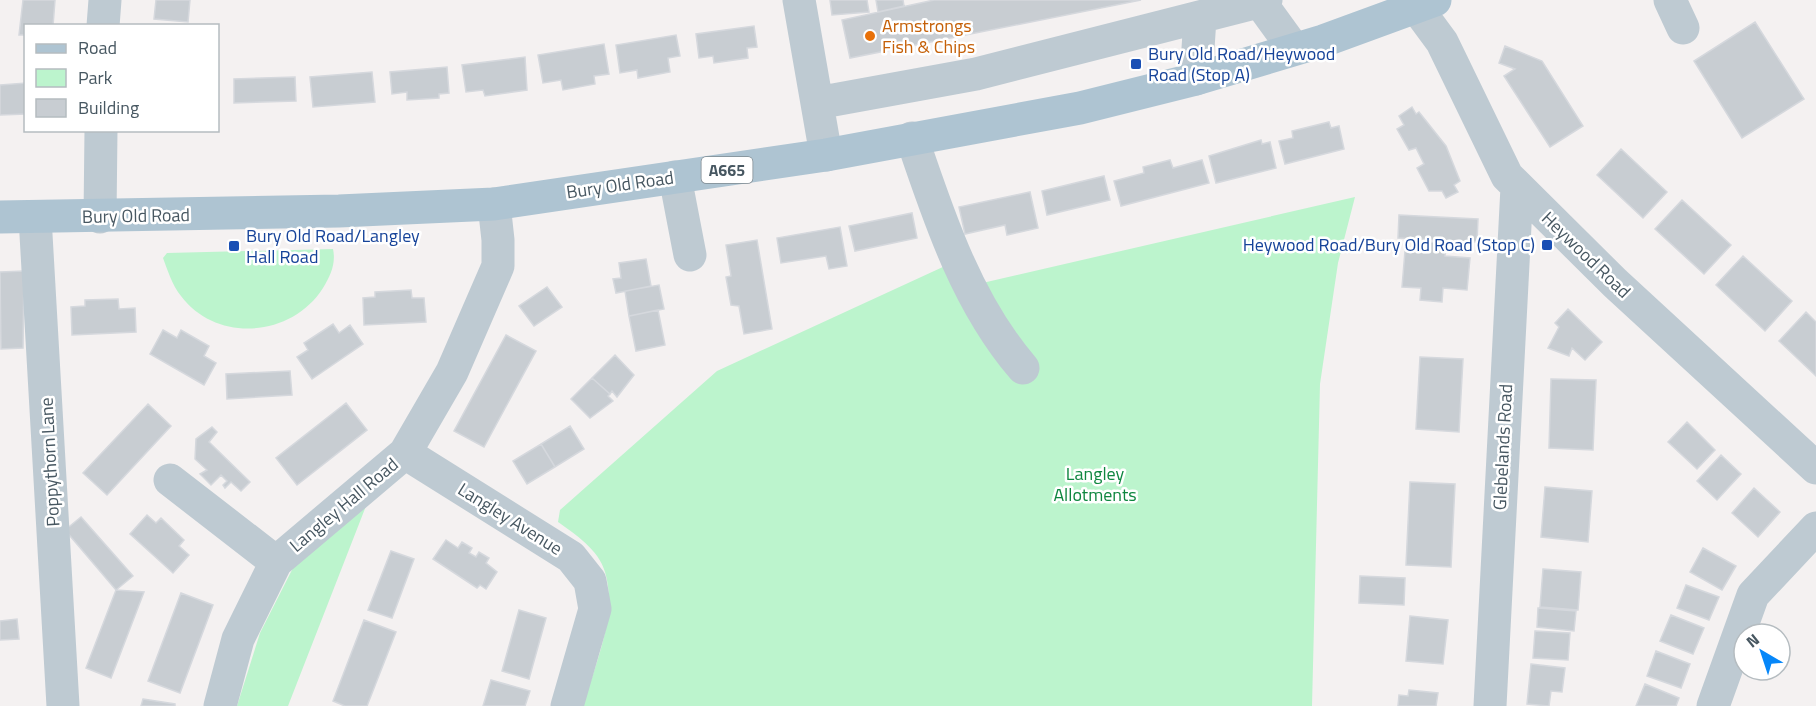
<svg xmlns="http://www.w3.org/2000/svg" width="1816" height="706" font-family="'Titillium Web',sans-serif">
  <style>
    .green { fill: #bcf4cd }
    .building { fill: #c8cdd2; stroke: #d5d8dd; stroke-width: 1.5 }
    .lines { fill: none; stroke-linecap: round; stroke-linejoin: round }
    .minor { stroke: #becad2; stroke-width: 33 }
    .major { stroke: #aec4d2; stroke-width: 33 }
    .food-dot { fill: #e8710a; stroke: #fff; stroke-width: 2 }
    .transit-dot { fill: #1a4fb4; stroke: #fff; stroke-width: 2 }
    .labels { text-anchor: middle; stroke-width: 5; stroke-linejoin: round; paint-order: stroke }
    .shield { fill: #fff; stroke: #7e8990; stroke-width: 1.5 }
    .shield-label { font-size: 16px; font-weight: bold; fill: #475761 }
    .food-label { font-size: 18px; fill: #c56008; stroke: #fff; text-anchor: start }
    .transit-label { font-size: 18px; fill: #164399; stroke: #fff; text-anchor: start }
    .street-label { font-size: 18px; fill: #475761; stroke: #fff }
    .park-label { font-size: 18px; fill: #0e863f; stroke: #fff }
  </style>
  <rect width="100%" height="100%" fill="#f4f1f1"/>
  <path class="green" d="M1355,197L1338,263L1320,384L1312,706H583C595,664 618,615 605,572C599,550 575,534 558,522L560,510L717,371L945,266L978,284Z
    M333,249C336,263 331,275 323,288C292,337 217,344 181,296C172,285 168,271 163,258L167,253Z
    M366,506L288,706H237L260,633L295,564Z"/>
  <path class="building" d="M23,0H55L53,26H26V35H19Z
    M156,0H190L188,22L154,19Z
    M830,0H867L869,12L832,15Z
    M876,0H903L904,6L878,12Z
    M934,0H1141L850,58L842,20Z
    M1755,22L1804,99L1742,138L1694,61Z
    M754,26L757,47L747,48L748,58L714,63L713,56L699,58L696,34Z
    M676,35L680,56L668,58L670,72L638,78L637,70L620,73L616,45Z
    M604,44L609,74L594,76L595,84L563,90L561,80L543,83L538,55Z
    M1505,46L1542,61L1583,126L1550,147L1504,76L1515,69L1499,63Z
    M525,57L527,90L485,96L483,90L466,92L462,65Z
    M447,67L449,93L439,94V98L407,100V92L392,94L390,72Z
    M372,72L375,102L313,107L310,77Z
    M295,77L296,101L234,103V79Z
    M26,83V114L0,115V85Z
    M1412,107L1416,114L1419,112L1446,146L1460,181L1454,185L1458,192L1446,198L1442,191H1429L1417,168L1424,164L1416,148L1409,150L1397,129L1404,125L1399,116Z
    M1329,122L1331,128L1339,126L1344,149L1285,164L1279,141L1293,138L1292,131Z
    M1261,140L1262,144L1270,142L1276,168L1216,183L1209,156Z
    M1621,149L1667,192L1643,218L1597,175Z
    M1170,160L1173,168L1202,160L1209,183L1121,206L1114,181L1144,173L1143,167Z
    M1104,176L1110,200L1047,215L1042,191Z
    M1030,192L1038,228L1007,235L1005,225L965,234L959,207Z
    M1682,200L1731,245L1704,274L1655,229Z
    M912,213L917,238L855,251L849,226Z
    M1399,215L1478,219L1477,242L1398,238Z
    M840,227L847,266L829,269L826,256L781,263L777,238Z
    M757,240L772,329L744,334L739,306L731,305L726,277L731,276L726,245Z
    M1427,242L1446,243L1445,256L1470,258L1467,290L1443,288L1442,302L1420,300L1421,288L1402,287L1405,251L1426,253Z
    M1743,256L1792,301L1765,331L1716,285Z
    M646,259L651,286L616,293L613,279L621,278L619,263Z
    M24,271L23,348L1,349L0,272Z
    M659,285L664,309L629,316L625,291Z
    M547,287L562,307L534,326L519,306Z
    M411,290L412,298H424L426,322L364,325L363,298L375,297V292Z
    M118,299L119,309L135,308L136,332L72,335L71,307L85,306V300Z
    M1568,309L1602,342L1585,360L1572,348L1569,356L1548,348L1559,327L1555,323Z
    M658,310L665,345L636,351L629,316Z
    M1806,312L1816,322V376L1779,341Z
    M333,324L339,333L350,325L363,344L312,379L297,357L308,350L304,343Z
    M163,330L177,338L181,330L209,346L204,356L216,363L204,385L150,354Z
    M506,335L536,351L484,447L454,431Z
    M615,355L634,375L617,397L612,391L610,394L592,378Z
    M1420,357L1463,359L1459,432L1416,429Z
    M290,371L292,395L227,399L226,374Z
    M592,378L610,394L608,396L613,401L590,418L571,399Z
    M1551,379L1596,380L1593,450L1549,448Z
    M346,403L367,430L297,485L276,458Z
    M148,404L171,426L107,495L83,473Z
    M1687,422L1715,450L1697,469L1668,442Z
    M570,426L584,449L555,467L541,444Z
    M212,427L217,432L209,442L250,482L241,491L231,482L225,488L223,485L227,481L221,475L211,485L200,474L207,470L195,459L196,439Z
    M541,444L555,467L527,484L513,461Z
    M1721,455L1741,474L1717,500L1697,481Z
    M1410,482L1455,484L1451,567L1406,565Z
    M1545,487L1592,491L1588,542L1541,537Z
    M1754,488L1780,512L1758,537L1732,513Z
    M147,515L156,523L161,518L184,540L179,546L189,555L173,573L130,534Z
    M81,517L133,576L116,590L65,530Z
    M446,540L458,548L462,542L472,548L469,553L476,557L479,552L489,558L486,563L497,572L486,589L480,585L477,588L433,559Z
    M1703,548L1736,566L1722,590L1690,572Z
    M391,551L414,559L392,618L368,610Z
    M1543,569L1581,572L1578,610L1540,607Z
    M1360,576L1405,578L1404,605L1359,603Z
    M1686,585L1719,597L1709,620L1677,608Z
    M116,590L144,592L111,678L86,668Z
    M181,593L213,605L180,693L148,681Z
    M1538,608L1576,611L1574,631L1537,627Z
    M519,610L546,618L529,679L502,671Z
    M1671,615L1704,628L1693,654L1660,641Z
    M1410,616L1448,620L1443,664L1406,661Z
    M17,619L19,639L0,640V621Z
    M364,620L396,632L367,706H345L333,701Z
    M1535,631L1570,633L1568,660L1533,658Z
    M1656,651L1690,664L1681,688L1647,676Z
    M1531,664L1565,668L1562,692L1551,691L1549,706L1527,704Z
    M491,680L530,691L525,706H483Z
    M1645,684L1679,698L1676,706H1636Z
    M1409,690L1438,693L1436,706H1398L1399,695L1408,696Z
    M143,699L175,704V706H141Z"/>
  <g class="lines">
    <path class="minor" d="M799,0L826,155
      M1411,0L1442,42L1507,176L1615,283L1816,468
      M1670,0L1683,28
      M1260,2L1294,49
      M103,26L105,0
      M1196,79L1200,18
      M817,103L976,74L1266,0
      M912,138C939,218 967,303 1023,368
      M675,177L690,255
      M35,217L63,706
      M100,217L101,130
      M405,453L571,557L590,581L595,609L567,706
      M170,480L276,562
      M220,706L238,639L276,562L405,453L452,372L498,266V240L494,204
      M1490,706L1517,187
      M1713,706L1753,595L1816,528"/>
    <path class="major" d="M0,217L339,211L494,204L826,155L1080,108L1196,79L1323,41L1435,0"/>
  </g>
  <circle class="food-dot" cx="870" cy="36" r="6"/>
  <g class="transit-dot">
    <rect x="1130" y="58" width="12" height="12" rx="3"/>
    <rect x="1541" y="239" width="12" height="12" rx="3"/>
    <rect x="228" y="240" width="12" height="12" rx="3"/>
  </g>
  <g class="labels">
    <rect class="shield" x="701.5" y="157" width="51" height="26" rx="4.5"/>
    <g class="shield-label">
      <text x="727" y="176">A665</text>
    </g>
    <g class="food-label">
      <text x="882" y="32">Armstrongs<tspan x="882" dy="21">Fish &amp; Chips</tspan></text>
    </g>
    <g class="transit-label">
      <text x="1148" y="60">Bury Old Road/Heywood<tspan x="1148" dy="21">Road (Stop A)</tspan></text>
      <text x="246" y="242">Bury Old Road/Langley<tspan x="246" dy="21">Hall Road</tspan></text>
      <text x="1535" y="251" text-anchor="end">Heywood Road/Bury Old Road (Stop C)</text>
    </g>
    <g class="street-label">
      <text transform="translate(620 185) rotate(-8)" y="6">Bury Old Road</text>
      <text transform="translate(136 216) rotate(-1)" y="6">Bury Old Road</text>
      <text transform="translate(1586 255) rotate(44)" y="6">Heywood Road</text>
      <text transform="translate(1503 447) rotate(-87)" y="6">Glebelands Road</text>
      <text transform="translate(50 462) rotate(-93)" y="6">Poppythorn Lane</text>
      <text transform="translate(344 505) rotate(-40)" y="6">Langley Hall Road</text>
      <text transform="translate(510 519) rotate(32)" y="6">Langley Avenue</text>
    </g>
    <g class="park-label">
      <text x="1095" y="480">Langley<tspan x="1095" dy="21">Allotments</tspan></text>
    </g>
  </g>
  <rect x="24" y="24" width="195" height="108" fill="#ffffff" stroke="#b5bcc0" stroke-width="1.5"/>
  <rect x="36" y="44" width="30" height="9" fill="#aec4d2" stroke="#b5bcc0" stroke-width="1.5"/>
  <text x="78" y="54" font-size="18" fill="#475761">Road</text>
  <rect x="36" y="69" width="30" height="18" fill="#bcf4cd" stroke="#b5bcc0" stroke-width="1.5"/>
  <text x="78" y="84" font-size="18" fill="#475761">Park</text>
  <rect x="36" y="99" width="30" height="18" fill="#c8cdd2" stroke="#b5bcc0" stroke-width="1.5"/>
  <text x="78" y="114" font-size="18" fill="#475761">Building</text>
  <g transform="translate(1762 652) rotate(321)"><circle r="28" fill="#ffffff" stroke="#b5bcc0" stroke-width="1.5"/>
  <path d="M0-4.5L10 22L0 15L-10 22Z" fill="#0687f9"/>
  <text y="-9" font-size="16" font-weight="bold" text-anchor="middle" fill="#475761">N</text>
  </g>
</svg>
